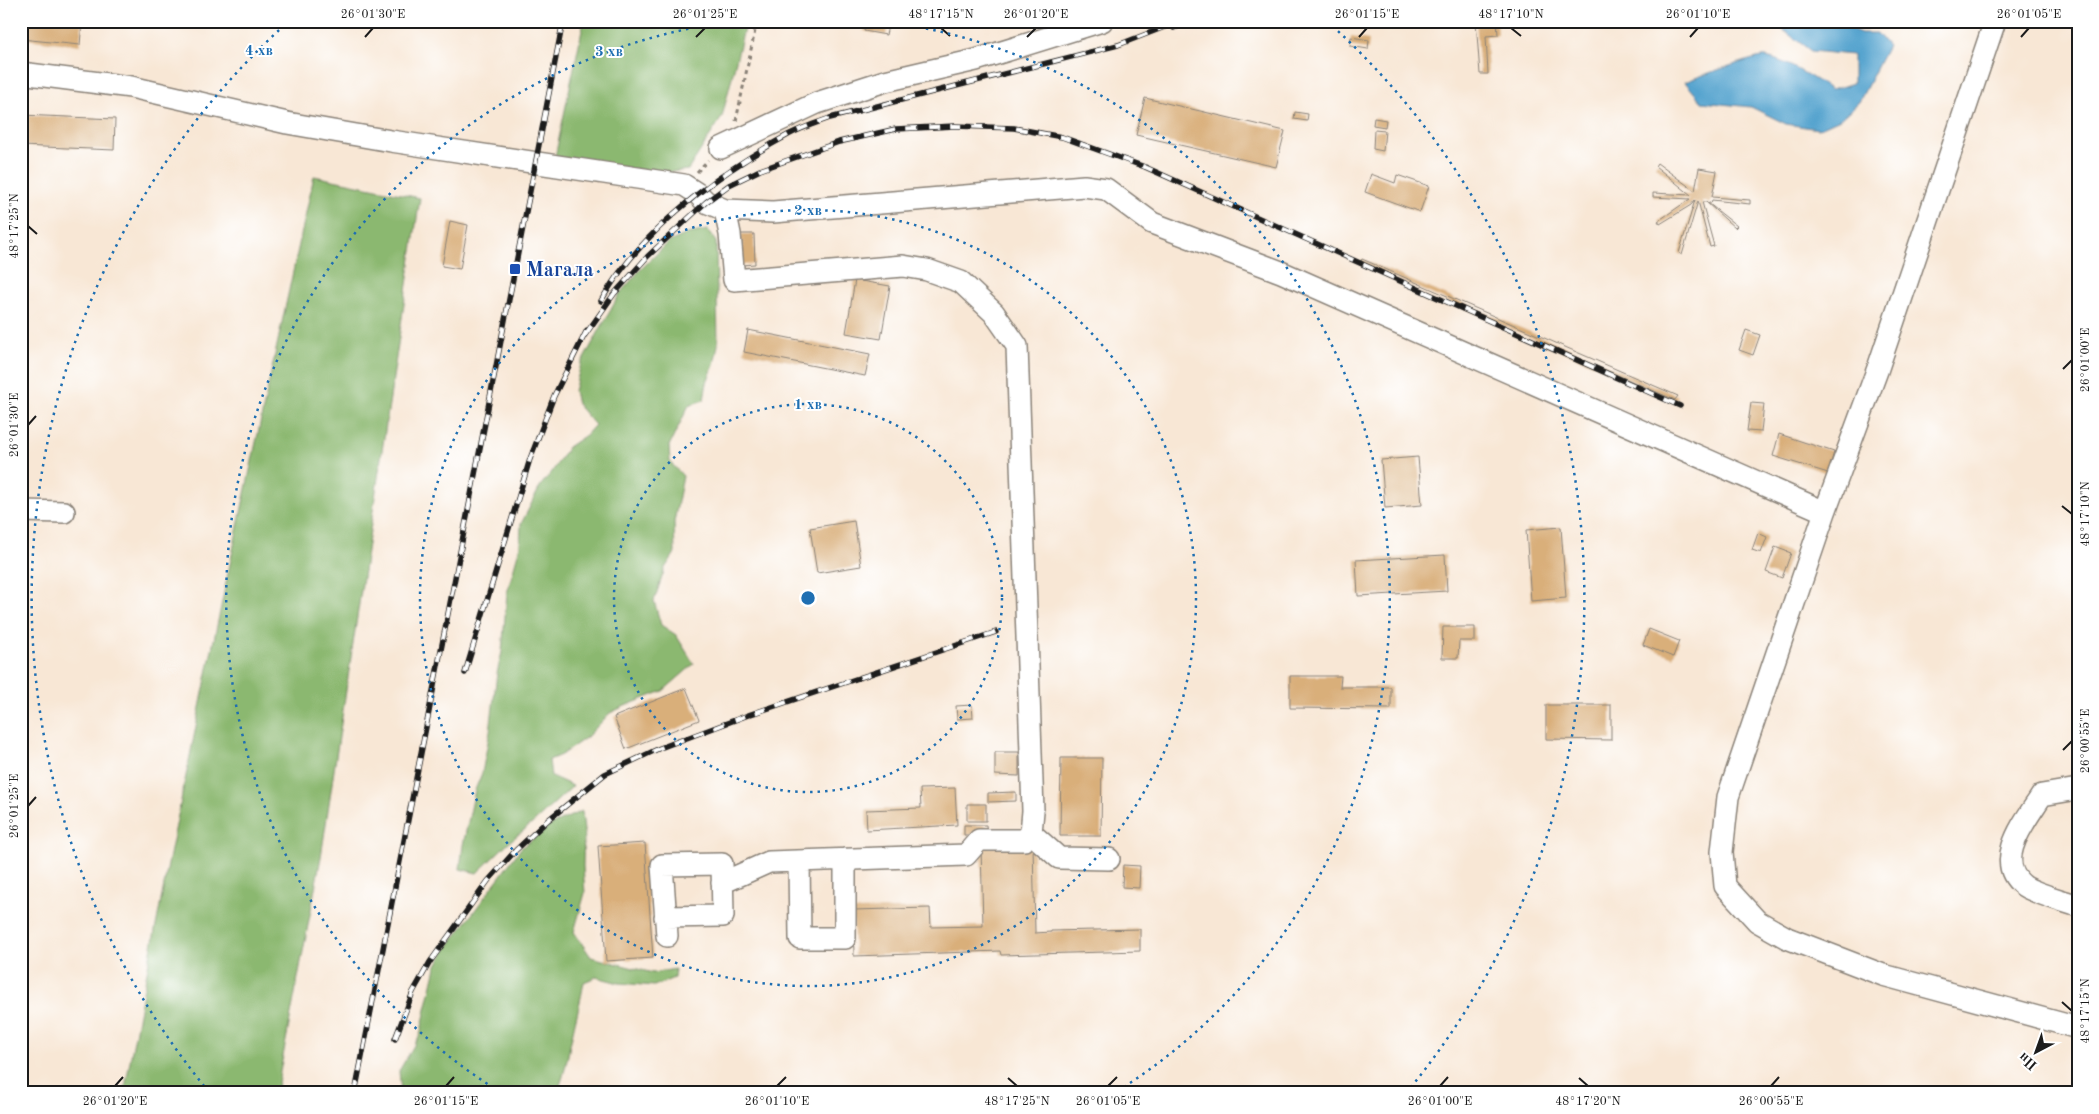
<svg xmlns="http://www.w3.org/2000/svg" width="2099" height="1114" font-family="'Old Standard TT',serif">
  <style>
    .forest { fill: #8bb870; stroke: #546a46 }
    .water { fill: #56a4cf; stroke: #396076 }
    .building { fill: #d9af7a }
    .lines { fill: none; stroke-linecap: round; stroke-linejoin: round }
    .minor-casing { stroke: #8a8278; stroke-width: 24 }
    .path { stroke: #8a8278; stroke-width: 3; stroke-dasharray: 4 4; stroke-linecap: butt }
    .minor { stroke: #fff; stroke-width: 21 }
    .rail-casing { stroke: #1c1c1c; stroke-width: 5.5 }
    .rail { stroke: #fff; stroke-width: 4; stroke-dasharray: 11; stroke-linecap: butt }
    .ticks { fill: none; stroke: #1c1c1c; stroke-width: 2 }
    .ring { fill: none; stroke: #1f6fb2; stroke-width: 2.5; stroke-dasharray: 2.5 5 }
    .transit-dot { fill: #1a4fb4; stroke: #fff; stroke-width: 2 }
    .labels { text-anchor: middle; stroke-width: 4; stroke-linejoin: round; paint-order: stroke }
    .transit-label { font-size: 20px; font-weight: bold; fill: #164399; stroke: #fff; text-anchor: start }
    .centre { fill: #1f6fb2; stroke: #fff; stroke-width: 2.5 }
    .ring-label { font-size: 15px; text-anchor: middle; font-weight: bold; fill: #1f6fb2; stroke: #fff; stroke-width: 4; stroke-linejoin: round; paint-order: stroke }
    .neatline { fill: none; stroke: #1c1c1c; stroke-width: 2 }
    .ticks-label { font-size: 12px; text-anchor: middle; fill: #1c1c1c }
  </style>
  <rect width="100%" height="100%" fill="#fff"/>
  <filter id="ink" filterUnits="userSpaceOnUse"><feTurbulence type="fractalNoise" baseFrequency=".02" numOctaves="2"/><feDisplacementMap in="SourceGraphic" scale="10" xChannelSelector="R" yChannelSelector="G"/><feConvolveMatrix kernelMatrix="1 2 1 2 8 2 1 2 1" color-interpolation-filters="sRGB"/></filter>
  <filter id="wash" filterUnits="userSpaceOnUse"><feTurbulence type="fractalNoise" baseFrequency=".0096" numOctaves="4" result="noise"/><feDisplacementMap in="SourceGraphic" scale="20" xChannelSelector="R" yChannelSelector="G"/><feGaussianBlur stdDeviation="1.12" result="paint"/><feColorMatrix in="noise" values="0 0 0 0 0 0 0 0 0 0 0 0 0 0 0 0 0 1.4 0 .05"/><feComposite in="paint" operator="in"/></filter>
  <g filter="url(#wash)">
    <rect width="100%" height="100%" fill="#f8e7d5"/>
    <path class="forest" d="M584,21H746L722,117L688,170L662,173L555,157Z
      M314,176L420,198L321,857L276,1093H124C181,786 247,481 314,176Z
      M708,230L716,242L718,345L714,365L707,382L704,400L689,405L669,446L670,462L683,476L674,522L675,553L665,568L654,601L661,625L676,635L694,664L663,691L625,706L610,713L587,737L561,755L549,760L551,776L573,786L533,823L509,842L477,873L460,869L463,845L475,790L482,773L490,731L497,673L502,652L507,593L520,546L521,524L541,485L552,472L568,447L586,435L595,425L577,404L574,391L581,364L620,293L641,269L669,242L687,234Z
      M582,811L584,831L583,866L585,893L574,932L591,957L653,973L675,969L674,978L654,986L619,983L596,977L584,982C581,1000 576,1017 572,1036C567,1058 566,1071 557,1093H401L399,1071L420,1035L436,967L444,952L521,848L551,825Z"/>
    <path class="water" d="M1771,21H1832L1861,33H1877L1888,46L1859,102L1840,119L1818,129L1786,124L1751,107L1702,102L1685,82C1697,77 1758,55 1766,57C1786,61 1814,78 1831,90L1853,83V55L1811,51Z"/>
    <g id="blocks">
      <path class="building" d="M21,21H82L80,45L21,39Z
        M866,21H889L886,35L864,31Z
        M1476,21H1497L1498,35L1486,36L1488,74H1480Z
        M1351,37L1369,40L1368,49L1350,46Z
        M1145,98L1285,131L1276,167L1136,135Z
        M1295,112L1308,114L1307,121L1294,119Z
        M21,115L115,119L114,150L21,146Z
        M1374,118L1386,120L1385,127L1373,125Z
        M1374,130L1385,131L1383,151L1373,149Z
        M1657,163L1695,191L1699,168L1717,171L1712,197L1750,200V204L1712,200L1711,203H1708L1737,226L1735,228L1706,202H1702L1714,246L1710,247L1698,201L1682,255L1679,253L1695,200L1691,205L1660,224L1658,221L1690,199L1653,197V193L1691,195L1655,166Z
        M1371,174L1395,183L1397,175L1429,186L1420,212L1365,192Z
        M450,221L468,225L460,269L442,266Z
        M741,234H754L755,264L742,265Z
        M1362,259L1678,396L1675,400L1360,263Z
        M855,280L890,286L881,339L846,333Z
        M748,330L870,354L865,376L744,352Z
        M1746,330L1760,335L1753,355L1739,350Z
        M1751,403L1764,404L1761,432L1747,431Z
        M1779,434L1834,452L1828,473L1773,456Z
        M1418,457L1422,505L1385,508L1381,460Z
        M854,521L861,566L817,573L810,528Z
        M1561,527L1566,598L1531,601L1526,530Z
        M1758,533L1767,537L1761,553L1752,550Z
        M1775,547L1791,553L1782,578L1766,572Z
        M1445,555L1447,591L1358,596L1356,560Z
        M1443,627H1475V641H1459L1458,658H1442Z
        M1649,629L1679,641L1673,657L1643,645Z
        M1290,676H1341L1340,687H1391V709L1290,708Z
        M686,688L699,720L626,749L614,717Z
        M972,705L973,718L957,719L956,706Z
        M1546,705H1611V740L1546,739Z
        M995,752H1019V776L995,775Z
        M1061,758H1102L1101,836H1060Z
        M955,788L957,825L867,830L866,810L921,808L920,789Z
        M1016,792V801L988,802V793Z
        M967,804H986V821H967Z
        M964,825H986L987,835H964Z
        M645,843L653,958L606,961L598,846Z
        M1033,846L1035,933L1051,932V931L1140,929V951L1001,955L1000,951L854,956L853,910L930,908L931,927L983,926L981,847Z
        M1123,865L1140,866L1139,888L1122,887Z"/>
    </g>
  </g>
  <g filter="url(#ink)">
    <use href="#blocks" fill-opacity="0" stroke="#8a8278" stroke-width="1"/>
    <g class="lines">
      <g class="minor-casing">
        <path id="minor" d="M1995,21L1878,368L1825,512L1728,797L1722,852L1725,886L1757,921L1787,938L1883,975L2078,1028
          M21,73L131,87L287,123L391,141L684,185L698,194L706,202L725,210L773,212L1084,186L1106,189L1152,223L1281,272L1825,512
          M721,148L817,103L885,81L976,60L1102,21
          M21,511L64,512
          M2078,789L2042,795C2027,819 1991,861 2024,886C2034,893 2064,901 2078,906
          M1031,833L1059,858L1109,859
          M799,861L800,938H845V859
          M722,883L769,862L966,855L979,840H1024L1031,833L1033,811L1017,346L994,313L961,282L927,270L903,266L734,280L730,234L725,210
          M665,917L723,916L722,864L662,865L667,936"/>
      </g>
      <path class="path" d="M736,121L757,21
        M697,172L708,160"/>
      <use href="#minor" class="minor"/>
      <g class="rail-casing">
        <path id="rail" d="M1174,28L1193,21
          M601,301C607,291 613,281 620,272C661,216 727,168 788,135C801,128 816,123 830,118L1118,45L1180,21
          M585,335L614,294L648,256L706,202L729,185L760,170L839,142L896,129L955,126L1014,128L1062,137L1145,167L1680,406
          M465,673L530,459L554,396L587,330
          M395,1039L413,992L430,962L488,881L516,850L548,820L605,774L660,748L751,714L996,632
          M355,1093L563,21"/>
      </g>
      <use href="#rail" class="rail"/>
    </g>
  </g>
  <path class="ticks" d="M941,28L950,36M1511,28L1521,36M365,37L373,28M696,37L705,28M1027,37L1036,28M1359,37L1367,28M1690,37L1698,28M2021,37L2029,28M28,226L37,234M2063,369L2072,360M28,425L36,416M2062,506L2072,514M2063,750L2072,741M28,806L36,797M2062,1002L2072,1011M1008,1078L1017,1086M1579,1078L1588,1086M115,1086L123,1077M446,1086L454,1077M777,1086L786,1077M1108,1086L1117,1077M1440,1086L1448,1077M1771,1086L1779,1077"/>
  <g class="ring">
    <circle cx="808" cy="598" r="194"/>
    <circle cx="808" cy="598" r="388"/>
    <path d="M500 1092A582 582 0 0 1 727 22M889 22A582 582 0 0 1 1116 1092"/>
    <path d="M209 1092A776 776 0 0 1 289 21M1327 21A776 776 0 0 1 1407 1092"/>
  </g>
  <rect class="transit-dot" x="509" y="263" width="12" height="12" rx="2.5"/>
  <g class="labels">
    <g class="transit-label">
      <text x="526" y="276">Магала</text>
    </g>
  </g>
  <circle cx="808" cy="598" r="8" class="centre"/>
  <g class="ring-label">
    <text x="259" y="55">4 хв</text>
    <text x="609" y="56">3 хв</text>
    <text x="808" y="215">2 хв</text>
    <text x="808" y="409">1 хв</text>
  </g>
  <rect width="2099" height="1114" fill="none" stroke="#fff" stroke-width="55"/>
  <g transform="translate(2036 1052) rotate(221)" stroke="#ffffff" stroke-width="4" paint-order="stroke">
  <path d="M0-4L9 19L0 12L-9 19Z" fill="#1c1c1c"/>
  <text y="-8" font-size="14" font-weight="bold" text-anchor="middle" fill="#1c1c1c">Пн</text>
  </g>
  <rect x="28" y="28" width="2044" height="1058" class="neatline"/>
  <g class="ticks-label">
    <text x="373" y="18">26°01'30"E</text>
    <text x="705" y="18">26°01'25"E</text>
    <text x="941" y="18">48°17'15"N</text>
    <text x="1036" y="18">26°01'20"E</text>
    <text x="1367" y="18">26°01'15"E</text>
    <text x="1511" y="18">48°17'10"N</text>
    <text x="1698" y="18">26°01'10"E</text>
    <text x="2029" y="18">26°01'05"E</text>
    <text transform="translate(14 226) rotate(-90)" y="4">48°17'25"N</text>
    <text transform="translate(2085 360) rotate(-90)" y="4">26°01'00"E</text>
    <text transform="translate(14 425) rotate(-90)" y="4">26°01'30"E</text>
    <text transform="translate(2085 514) rotate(-90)" y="4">48°17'10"N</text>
    <text transform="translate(2085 741) rotate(-90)" y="4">26°00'55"E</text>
    <text transform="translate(14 806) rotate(-90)" y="4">26°01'25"E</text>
    <text transform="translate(2085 1011) rotate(-90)" y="4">48°17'15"N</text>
    <text x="115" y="1105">26°01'20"E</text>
    <text x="446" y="1105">26°01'15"E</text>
    <text x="777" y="1105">26°01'10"E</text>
    <text x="1017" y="1105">48°17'25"N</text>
    <text x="1108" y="1105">26°01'05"E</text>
    <text x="1440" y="1105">26°01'00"E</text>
    <text x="1588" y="1105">48°17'20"N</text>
    <text x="1771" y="1105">26°00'55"E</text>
  </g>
</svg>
